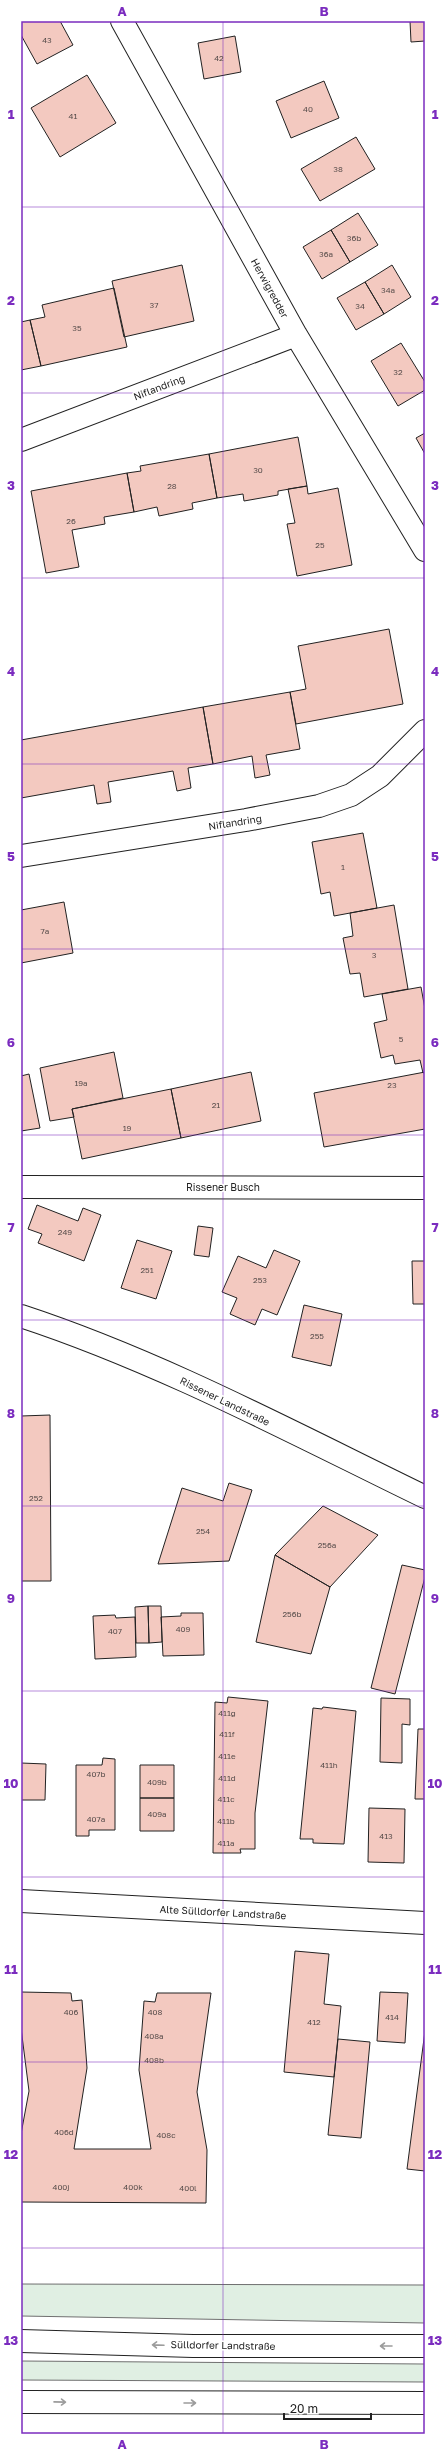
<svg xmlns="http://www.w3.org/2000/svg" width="446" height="2455" font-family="'Golos Text',sans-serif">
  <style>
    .green { fill: #e0efe3; stroke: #6f6f6f }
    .building { fill: #f3c9c0; stroke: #222 }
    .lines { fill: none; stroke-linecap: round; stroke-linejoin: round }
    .minor-casing { stroke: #222; stroke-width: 24 }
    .tertiary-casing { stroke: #222; stroke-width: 24 }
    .trunk-casing { stroke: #222; stroke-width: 24 }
    .minor { stroke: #fff; stroke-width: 22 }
    .tertiary { stroke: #fff; stroke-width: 22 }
    .trunk { stroke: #fff; stroke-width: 22 }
    .oneway { stroke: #9c9c9c }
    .grid { fill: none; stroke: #7b2cbf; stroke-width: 1; stroke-opacity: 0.55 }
    .labels { text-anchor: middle; stroke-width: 3; stroke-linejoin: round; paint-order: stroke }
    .number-label { font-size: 8px; fill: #564c4a }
    .street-label { font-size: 10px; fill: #222; stroke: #fff }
    .neatline { fill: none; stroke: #7b2cbf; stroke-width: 1.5 }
    .grid-label { font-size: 13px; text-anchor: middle; font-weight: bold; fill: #7b2cbf }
  </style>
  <rect width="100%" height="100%" fill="#fff"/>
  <path class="green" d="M21,2284L425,2285V2323L21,2316Z
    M21,2361L425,2364V2382L21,2380Z"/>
  <path class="building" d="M21,21H60L73,45L37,64L21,35Z
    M410,21H425V41L411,42Z
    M235,36L241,72L204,79L198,43Z
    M87,75L116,123L60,157L31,108Z
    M324,81L339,118L291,138L276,101Z
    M356,137L375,169L320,201L301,169Z
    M358,213L378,245L350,262L331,230Z
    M331,230L350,262L322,279L303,247Z
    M182,265L194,321L124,337L112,281Z
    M392,265L411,297L384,314L365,282Z
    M365,282L384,314L356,330L337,298Z
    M114,288L127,347L41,366L30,320L45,317L42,305Z
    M30,320L41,366L21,370V322Z
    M401,343L425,382V390L398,406L371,361Z
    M425,433V454L416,438Z
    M298,437L307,486L278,491V495L244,501L243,494L217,498L209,454Z
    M209,454L217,498L192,503L193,509L159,516L157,507L134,512L127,473L141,471L140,466Z
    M127,473L134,512L104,517L105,524L72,530L79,567L46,573L31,491Z
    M307,486L308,494L338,488L352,565L297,576L287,524L295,523L288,489Z
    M389,629L403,704L296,724L290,692L306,689L298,646Z
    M290,692L300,749L266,755L270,775L255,778L252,756L213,764L203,707Z
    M203,707L213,764L188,768L191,788L177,791L173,771L108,782L111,802L97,804L94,785L21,798V740Z
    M363,833L377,908L334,916L330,892L321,894L312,842Z
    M64,902L73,953L21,963V910Z
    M394,905L408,989L364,997L360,973L350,974L343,938L353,936L350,913Z
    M421,987L425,1009V1072L423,1073L420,1060L395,1064L393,1055L381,1058L374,1023L387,1020L382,994Z
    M114,1052L123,1098L72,1109L74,1117L50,1121L40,1068Z
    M251,1072L261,1121L181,1138L171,1089Z
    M425,1072V1129L324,1147L314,1093Z
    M29,1074L40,1128L21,1131V1076Z
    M171,1089L181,1138L82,1159L72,1109Z
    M37,1205L78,1221L83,1208L101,1215L84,1261L38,1243L42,1234L28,1229Z
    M198,1226L213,1228L209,1257L194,1255Z
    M137,1240L172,1251L156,1299L121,1288Z
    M274,1250L300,1261L277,1315L262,1309L255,1325L230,1314L237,1298L222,1292L238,1256L266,1268Z
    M412,1261H425V1304H413Z
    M304,1305L342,1314L331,1366L292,1357Z
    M50,1415L51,1581H21V1416Z
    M229,1483L252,1490L229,1561L158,1564L182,1488L223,1501Z
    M323,1506L378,1535L330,1587L275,1555Z
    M275,1555L330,1587L311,1654L256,1642Z
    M402,1565L425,1570V1577L395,1694L371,1688Z
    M148,1606L149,1643H136L135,1607Z
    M148,1606H161L162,1642L149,1643Z
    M181,1613H203L204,1655L163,1656L161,1617L181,1616Z
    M115,1615L116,1618L135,1617L136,1657L95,1659L93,1616Z
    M228,1697L268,1701L255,1813V1849H240L241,1853H213L215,1702L227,1703Z
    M381,1698L410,1699V1725L402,1724V1763L380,1762Z
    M323,1707L356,1711L344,1844L313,1843V1839H300L313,1708L322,1709Z
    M418,1729H425V1799H415Z
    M103,1758L115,1759V1830H89V1836H76V1765H102Z
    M21,1763L46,1764L45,1800H21Z
    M140,1765H174V1798H140Z
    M140,1798H174V1831H140Z
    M369,1808L405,1809L404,1863L368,1862Z
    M295,1951L329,1954L324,2004L341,2006L334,2077L284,2072Z
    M21,1992L71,1993L72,2001L82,2000L87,2068L74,2149H151L139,2070L144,2001L155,2002L157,1993H211L197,2092L207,2150L206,2203L21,2202V2134L29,2091L21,2028Z
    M380,1992L408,1993L405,2043L377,2041Z
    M425,2031V2171L407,2169Z
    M338,2039L370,2042L361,2138L328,2135Z"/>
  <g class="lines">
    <g class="minor-casing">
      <path id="minor" d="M122,21L296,335L425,550
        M21,440L296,335
        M21,856L246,820L319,806L351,795L380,776L425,731
        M21,1187L425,1188
        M21,1901L425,1923"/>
    </g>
    <g class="tertiary-casing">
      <path id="tertiary" d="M21,1316C161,1362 293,1433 425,1497"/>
    </g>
    <g class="trunk-casing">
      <path id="trunk" d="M21,2341L193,2346H425
        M21,2402L425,2403"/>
    </g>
    <use href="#minor" class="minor"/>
    <use href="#tertiary" class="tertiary"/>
    <use href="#trunk" class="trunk"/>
  </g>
  <defs><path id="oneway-shaft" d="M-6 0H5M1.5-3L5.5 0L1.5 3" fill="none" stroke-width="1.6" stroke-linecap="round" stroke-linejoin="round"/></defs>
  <g class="oneway">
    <use href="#oneway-shaft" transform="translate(158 2345) rotate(-178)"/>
    <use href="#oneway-shaft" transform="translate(386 2346) rotate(-180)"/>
    <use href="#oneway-shaft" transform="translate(60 2402) rotate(1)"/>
    <use href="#oneway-shaft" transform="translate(190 2403)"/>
  </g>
  <path class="grid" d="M223,21V2434M21,207H425M21,393H425M21,578H425M21,764H425M21,949H425M21,1135H425M21,1320H425M21,1506H425M21,1691H425M21,1877H425M21,2062H425M21,2248H425"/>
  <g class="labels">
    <g class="number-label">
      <text x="47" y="43">43</text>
      <text x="219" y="61">42</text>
      <text x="308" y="112">40</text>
      <text x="73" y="119">41</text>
      <text x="338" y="172">38</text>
      <text x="354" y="241">36b</text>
      <text x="326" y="257">36a</text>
      <text x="388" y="293">34a</text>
      <text x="154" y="308">37</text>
      <text x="360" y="309">34</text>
      <text x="77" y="331">35</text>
      <text x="398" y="375">32</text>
      <text x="258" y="473">30</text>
      <text x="172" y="489">28</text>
      <text x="71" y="524">26</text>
      <text x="320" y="548">25</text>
      <text x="343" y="870">1</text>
      <text x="45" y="934">7a</text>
      <text x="374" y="958">3</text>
      <text x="401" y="1042">5</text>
      <text x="81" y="1086">19a</text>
      <text x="392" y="1088">23</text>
      <text x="216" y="1108">21</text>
      <text x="127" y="1131">19</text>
      <text x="65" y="1235">249</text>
      <text x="147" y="1273">251</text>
      <text x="260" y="1283">253</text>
      <text x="317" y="1339">255</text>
      <text x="36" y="1501">252</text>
      <text x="203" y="1534">254</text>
      <text x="327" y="1548">256a</text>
      <text x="292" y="1617">256b</text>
      <text x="183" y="1632">409</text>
      <text x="115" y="1634">407</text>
      <text x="227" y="1716">411g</text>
      <text x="227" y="1737">411f</text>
      <text x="227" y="1759">411e</text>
      <text x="329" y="1768">411h</text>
      <text x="96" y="1777">407b</text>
      <text x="227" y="1781">411d</text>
      <text x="157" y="1785">409b</text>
      <text x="226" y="1802">411c</text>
      <text x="157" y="1817">409a</text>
      <text x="96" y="1822">407a</text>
      <text x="226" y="1824">411b</text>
      <text x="386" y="1839">413</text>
      <text x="226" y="1846">411a</text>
      <text x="71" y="2015">406</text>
      <text x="155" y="2015">408</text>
      <text x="392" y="2020">414</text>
      <text x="314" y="2025">412</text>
      <text x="154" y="2039">408a</text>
      <text x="154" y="2063">408b</text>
      <text x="64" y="2135">406d</text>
      <text x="166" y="2138">408c</text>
      <text x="61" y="2190">400j</text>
      <text x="133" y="2190">400k</text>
      <text x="188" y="2191">400l</text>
    </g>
    <g class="street-label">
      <text transform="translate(270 288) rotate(61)" y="4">Herwigredder</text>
      <text transform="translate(159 387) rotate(-21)" y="4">Niflandring</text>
      <text transform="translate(235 822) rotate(-9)" y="4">Niflandring</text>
      <text x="223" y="1191">Rissener Busch</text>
      <text transform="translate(225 1401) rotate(26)" y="4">Rissener Landstraße</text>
      <text transform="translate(223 1912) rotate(3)" y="4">Alte Sülldorfer Landstraße</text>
      <text transform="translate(223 2345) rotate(1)" y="4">Sülldorfer Landstraße</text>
    </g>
  </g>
  <rect width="446" height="2455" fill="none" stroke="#ffffff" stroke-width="44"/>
  <path d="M284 2413v6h87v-6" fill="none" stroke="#222222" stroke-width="2"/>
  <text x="290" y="2413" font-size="12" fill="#222222" stroke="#ffffff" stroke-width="3" paint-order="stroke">20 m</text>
  <rect x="22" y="22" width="402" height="2411" class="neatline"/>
  <g class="grid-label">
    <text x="122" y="16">A</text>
    <text x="324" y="16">B</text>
    <text x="11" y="119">1</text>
    <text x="435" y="119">1</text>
    <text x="11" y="305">2</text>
    <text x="435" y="305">2</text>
    <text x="11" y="490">3</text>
    <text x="435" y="490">3</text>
    <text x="11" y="676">4</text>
    <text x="435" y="676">4</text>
    <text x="11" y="861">5</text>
    <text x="435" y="861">5</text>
    <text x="11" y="1047">6</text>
    <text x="435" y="1047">6</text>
    <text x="11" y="1232">7</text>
    <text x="435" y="1232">7</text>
    <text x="11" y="1418">8</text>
    <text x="435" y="1418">8</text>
    <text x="11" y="1603">9</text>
    <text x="435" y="1603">9</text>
    <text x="11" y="1788">10</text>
    <text x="435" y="1788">10</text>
    <text x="11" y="1974">11</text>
    <text x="435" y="1974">11</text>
    <text x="11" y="2159">12</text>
    <text x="435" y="2159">12</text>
    <text x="11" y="2345">13</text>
    <text x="435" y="2345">13</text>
    <text x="122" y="2449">A</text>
    <text x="324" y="2449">B</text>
  </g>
</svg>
